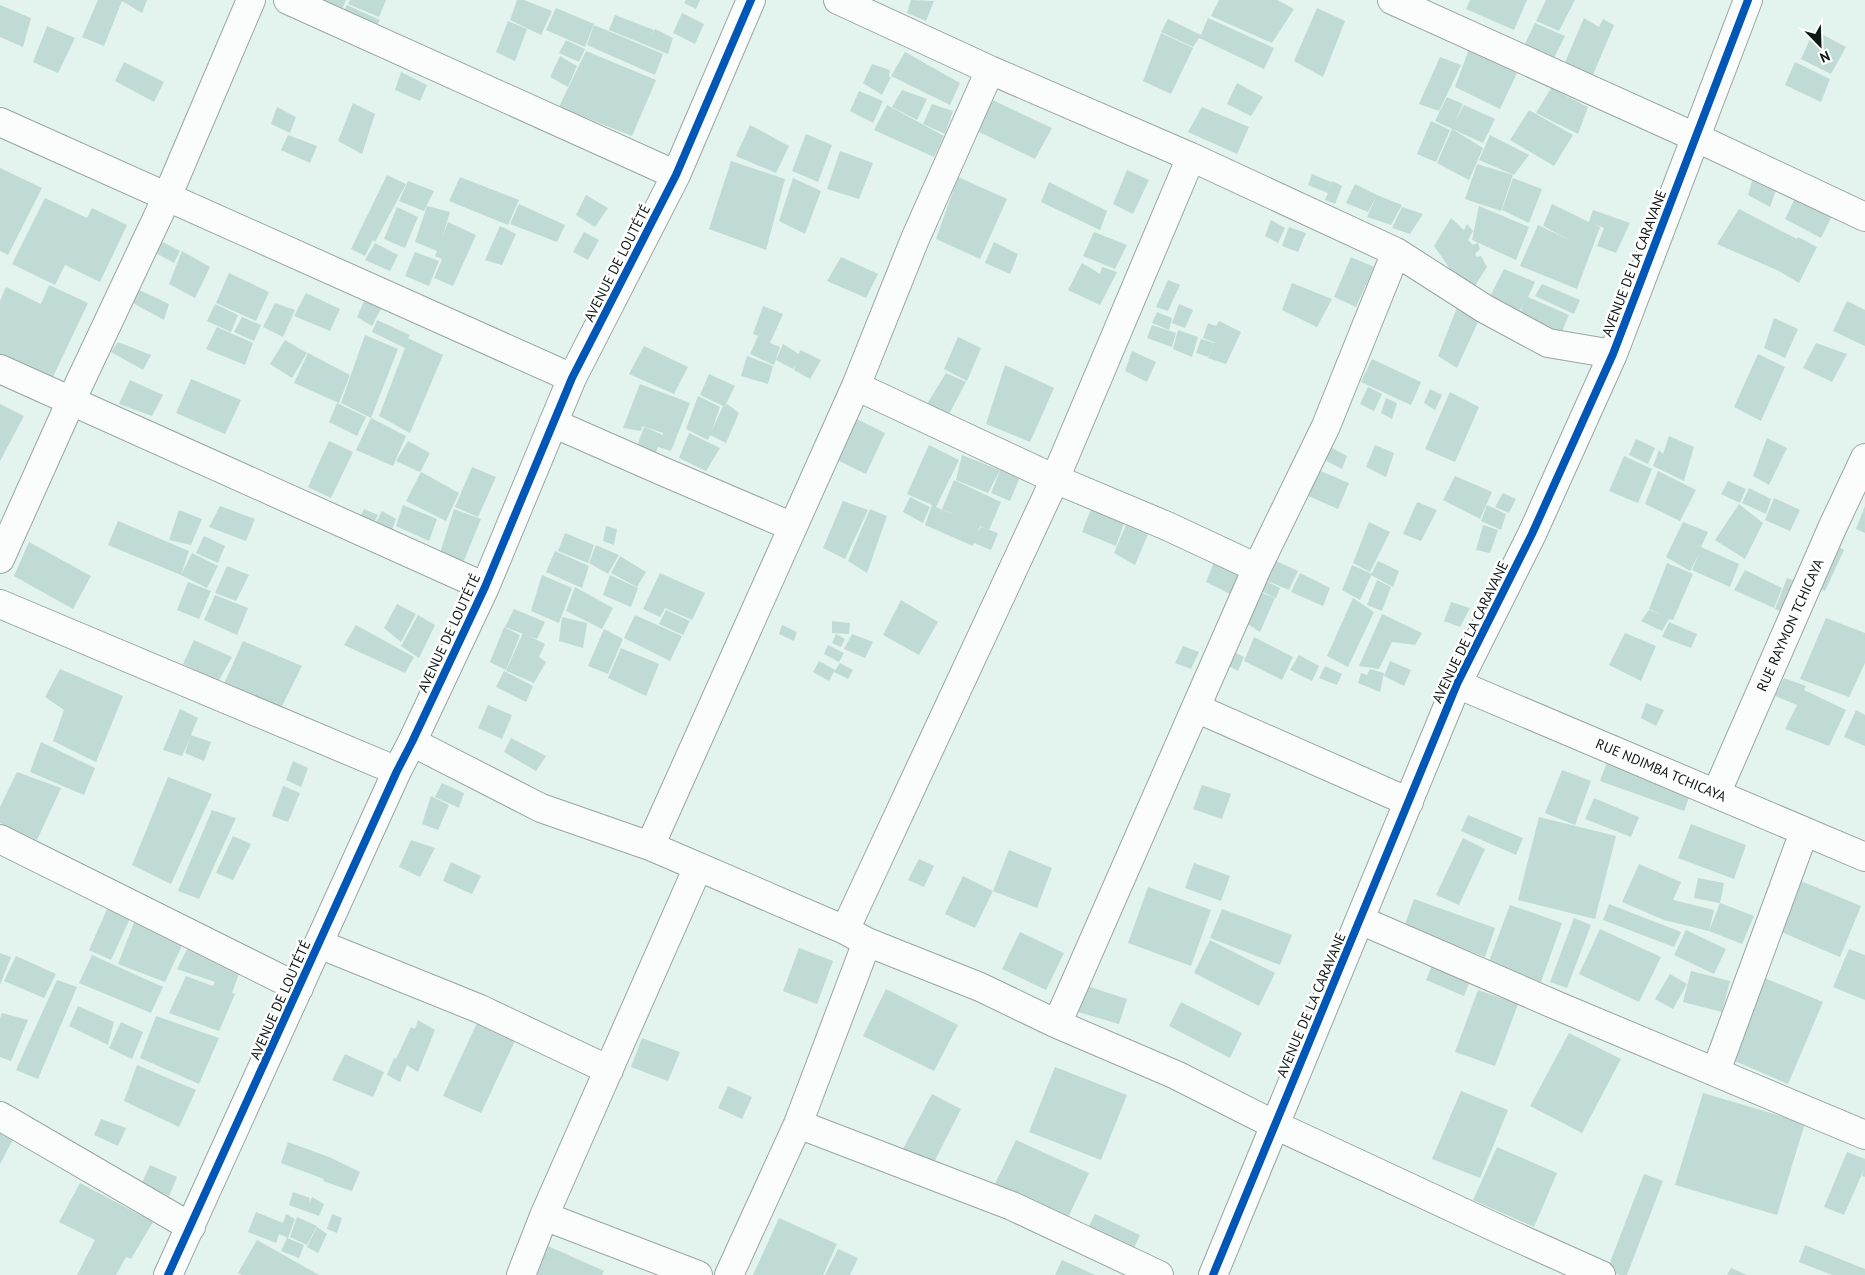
<svg xmlns="http://www.w3.org/2000/svg" width="1865" height="1275" font-family="'PT Sans',sans-serif">
  <style>
    .building { fill: #c0dbd5 }
    .lines { fill: none; stroke-linecap: round; stroke-linejoin: round }
    .minor-casing { stroke: #9aa6a3; stroke-width: 30 }
    .minor { stroke: #fbfdfc; stroke-width: 28 }
    .cycleway-casing { stroke: #fff; stroke-width: 11 }
    .cycleway { stroke: #0057b8; stroke-width: 8 }
    .labels { text-anchor: middle; stroke-width: 5; stroke-linejoin: round; paint-order: stroke }
    .street-label { font-size: 14px; fill: #0e1815; stroke: #fff }
  </style>
  <rect width="100%" height="100%" fill="#e3f3ee"/>
  <path class="building" d="M98,0H147L142,13L122,1L104,46L82,37Z
    M317,0H346L339,16Z
    M350,0H386L379,17L348,4Z
    M517,0H524L552,11L541,35L510,20Z
    M686,0H700L696,9L684,3Z
    M911,0L934,1L926,21L907,13Z
    M1219,0H1277L1294,9L1272,43L1211,16Z
    M1470,0H1527L1514,30L1466,9Z
    M1546,0H1575L1559,31L1536,21Z
    M0,5L31,18L23,47L0,37Z
    M347,5L380,20L372,34L338,20Z
    M556,8L594,24L585,47L546,30Z
    M1317,8L1345,21L1323,77L1294,61Z
    M682,13L704,24L695,44L673,33Z
    M615,15L654,30L651,37L655,29L673,38L668,54L609,30Z
    M1208,18L1274,48L1264,69L1199,38L1193,47L1161,32L1168,19L1201,35Z
    M1584,18L1599,27L1603,19L1614,25L1590,82L1563,67Z
    M508,21L527,29L515,61L496,52Z
    M1535,23L1565,36L1551,64L1522,50Z
    M594,25L663,54L655,75L587,45Z
    M47,26L75,38L58,73L33,62Z
    M1814,30L1846,47L1831,74L1801,59Z
    M1161,33L1193,48L1171,94L1143,81Z
    M566,40L585,49L579,62L559,53Z
    M1469,49L1517,73L1500,109L1455,87Z
    M586,51L656,80L632,136L559,107Z
    M905,52L960,83L950,105L891,76Z
    M560,56L577,66L568,87L550,77Z
    M1440,57L1461,65L1439,111L1419,104Z
    M124,62L164,82L154,102L115,81Z
    M1795,62L1830,79L1821,102L1785,85Z
    M872,64L890,70L889,77H891L882,95L863,83Z
    M401,72L427,85L420,101L395,90Z
    M1237,83L1263,97L1251,116L1227,104Z
    M1551,88L1588,107L1578,134L1536,113Z
    M902,90L927,99L917,120L892,107Z
    M859,91L883,101L873,123L850,111Z
    M1447,97L1463,104L1455,122L1464,105L1495,119L1483,143L1435,121Z
    M988,98L1052,128L1035,159L975,130Z
    M353,103L375,114L362,154L338,141Z
    M932,104L953,111L945,134L923,124Z
    M887,105L944,136L934,157L874,130Z
    M277,107L296,117L290,133L271,124Z
    M1202,107L1249,127L1237,154L1188,132Z
    M1529,110L1573,135L1554,166L1510,140Z
    M1431,121L1450,130L1436,162L1417,154Z
    M750,125L789,146L776,173L736,156Z
    M1452,129L1483,148L1469,180L1437,163Z
    M806,134L832,145L818,182L792,171Z
    M288,135L317,146L310,163L281,150Z
    M1490,135L1529,155L1514,175L1479,160Z
    M840,151L873,163L859,199L827,189Z
    M731,161L785,179L766,250L709,229Z
    M1477,164L1513,175L1501,211L1465,199Z
    M1756,167L1781,176L1770,207L1748,195Z
    M0,168L42,188L8,255L0,251Z
    M1127,170L1149,180L1133,214L1113,204Z
    M1312,174L1331,182L1329,188L1332,181L1342,186L1335,204L1325,200L1328,193L1308,185Z
    M387,175L406,184L375,242L373,240L365,256L351,249Z
    M460,177L519,200L508,225L449,201Z
    M958,177L1007,199L980,259L936,239Z
    M793,178L821,191L805,234L779,221Z
    M1513,178L1542,189L1529,223L1502,210Z
    M408,181L434,191L424,211L399,201Z
    M1049,182L1107,211L1100,230L1041,202Z
    M1355,184L1377,195L1368,212L1346,203Z
    M1797,194L1834,212L1821,238L1785,219Z
    M586,195L608,208L595,227L576,215Z
    M1377,195L1402,205L1391,225L1367,217Z
    M45,198L87,218L92,208L127,225L100,282L65,265L55,285L12,264Z
    M519,204L565,225L557,242L510,224Z
    M1552,204L1589,222L1593,210L1630,223L1616,253L1597,246L1604,228L1592,223L1600,227L1577,289L1520,266L1538,225L1571,241L1543,226Z
    M427,206L450,212L442,238L448,222L476,235L453,286L434,278L442,259L435,256L437,251L415,242Z
    M1479,206L1529,227L1516,260L1472,240Z
    M397,207L418,217L405,248L384,239Z
    M1402,207L1423,214L1410,234L1392,228Z
    M1739,209L1797,239L1798,237L1817,247L1799,283L1779,271L1717,244Z
    M1451,218L1464,230L1467,224L1473,231L1468,240L1473,245L1478,243L1480,249L1475,254L1477,257L1481,256L1487,267L1473,289L1455,276L1434,246Z
    M1271,220L1285,228L1278,243L1265,236Z
    M500,226L516,234L502,265L485,260Z
    M1289,227L1306,233L1298,252L1282,246Z
    M584,232L599,240L588,260L573,252Z
    M1094,232L1127,245L1115,269L1083,256Z
    M159,240L180,251L174,263L154,252Z
    M994,242L1018,254L1010,274L985,263Z
    M375,243L398,255L390,271L365,260Z
    M182,251L210,267L195,298L169,284Z
    M415,252L439,261L429,286L405,276Z
    M841,257L878,274L866,298L827,281Z
    M1351,257L1374,267L1356,307L1334,297Z
    M1082,263L1100,274L1102,267L1117,272L1100,305L1068,290Z
    M1504,269L1535,282L1528,297L1569,315L1560,336L1517,319L1525,301L1516,318L1486,304Z
    M229,273L269,292L256,321L216,303Z
    M1168,280L1180,285L1168,311L1156,307Z
    M1292,283L1332,299L1317,327L1282,310Z
    M1542,284L1580,300L1574,314L1535,296Z
    M49,285L88,303L51,381L0,356V301L6,287L41,304Z
    M135,288L169,304L164,320L131,302Z
    M306,293L340,309L330,331L294,316Z
    M366,297L383,305L372,326L357,317Z
    M1847,301L1865,310V346L1833,331Z
    M275,303L295,310L283,337L263,327Z
    M215,304L238,315L231,332L207,321Z
    M1179,304L1193,310L1185,328L1172,323Z
    M1458,305L1481,315L1457,368L1438,356Z
    M763,306L783,314L770,343L780,347L774,365L750,354L758,336L753,334Z
    M1157,312L1172,318L1169,330L1152,323Z
    M242,317L261,325L254,341L234,332Z
    M1774,318L1798,329L1785,358L1764,348Z
    M377,320L410,335L408,338L443,355L410,433L379,416L405,348L372,332Z
    M1219,321L1241,332L1226,364L1208,358L1214,343H1216L1203,338L1208,323L1216,326Z
    M1152,325L1176,333L1172,347L1147,338Z
    M217,327L253,343L245,365L206,349Z
    M1178,330L1198,337L1192,357L1173,349Z
    M365,335L398,349L371,418L341,403Z
    M958,337L981,348L967,381L944,369Z
    M1201,339L1214,343L1208,357L1196,353Z
    M285,340L307,353L292,378L270,364Z
    M118,342L151,355L143,370L111,352Z
    M1816,343L1847,354L1832,382L1803,368Z
    M783,344L799,354L800,350L821,360L810,379L794,370L796,364L793,369L776,360Z
    M644,346L688,367L674,394L629,374Z
    M1132,351L1156,362L1147,382L1125,371Z
    M308,353L350,375L339,403L294,383Z
    M1758,354L1785,367L1761,421L1734,407Z
    M747,356L773,366L768,384L741,376Z
    M1372,359L1421,382L1411,405L1361,382Z
    M1005,365L1054,388L1030,442L986,424Z
    M946,373L966,382L948,416L927,404Z
    M709,374L735,386L724,408L727,404L739,413L726,443L710,435L708,440L686,429L698,396L720,407L712,430L723,406L700,395Z
    M191,379L241,400L225,434L176,413Z
    M130,380L163,395L152,416L119,404Z
    M640,384L690,403L671,451L658,447L654,457L636,449L644,427L663,435V433L642,426L641,431L623,428Z
    M1368,387L1382,394L1374,411L1360,404Z
    M1430,389L1442,395L1435,410L1424,403Z
    M1450,392L1479,407L1455,462L1425,449Z
    M1386,398L1397,403L1392,419L1381,413Z
    M337,403L366,417L357,436L329,422Z
    M0,404L24,416L0,461Z
    M371,418L406,436L393,466L356,450Z
    M855,418L885,433L866,474L837,460Z
    M689,433L720,448L706,471L679,458Z
    M1669,436L1694,447L1684,481L1653,466L1659,450L1663,454Z
    M1767,438L1787,448L1769,485L1753,476Z
    M1636,439L1655,448L1648,464L1629,455Z
    M329,441L353,452L331,498L308,487Z
    M408,441L430,453L420,472L396,461Z
    M929,445L959,460L936,507L960,517L942,509L954,480L1001,502L989,530L980,526L978,532L981,527L998,533L991,550L974,543L973,546L925,525L932,505L907,494Z
    M1327,445L1347,456L1342,469L1319,457Z
    M1375,445L1394,453L1386,477L1366,467Z
    M962,455L1000,470L988,493L956,480Z
    M1624,456L1652,469L1638,503L1609,491Z
    M472,467L496,477L478,517L455,507Z
    M1001,468L1020,477L1010,501L991,493Z
    M1318,470L1349,483L1338,509L1306,495Z
    M1658,471L1696,490L1680,521L1645,504Z
    M421,472L459,493L446,521L406,501Z
    M1455,476L1492,492L1480,519L1443,500Z
    M1728,481L1746,489L1740,503L1721,494Z
    M1749,488L1771,499L1766,514L1742,503Z
    M1503,493L1516,499L1509,513L1495,507Z
    M910,497L930,507L923,523L903,512Z
    M1774,498L1800,510L1790,531L1765,520Z
    M843,501L868,510L845,559L823,548Z
    M1417,502L1437,510L1421,541L1403,534Z
    M1739,504L1763,523L1745,559L1715,540Z
    M403,505L437,519L429,541L396,526Z
    M1487,505L1506,514L1501,530L1481,521Z
    M220,506L255,519L246,541L209,527Z
    M1865,506V533L1856,529Z
    M364,509L378,515L371,528L357,522Z
    M454,509L481,519L463,563L439,556Z
    M870,509L887,516L867,573L848,561Z
    M1091,509L1124,523L1116,546L1082,532Z
    M179,510L202,519L191,545L169,540Z
    M382,511L396,519L390,535L374,526Z
    M118,521L189,551L181,575L108,545Z
    M1369,522L1390,532L1370,572L1353,563Z
    M1683,522L1708,532L1701,547L1739,564L1730,587L1692,570L1699,554L1690,571L1666,557Z
    M1126,525L1148,534L1135,565L1114,553Z
    M1483,525L1498,530L1490,553L1476,550Z
    M606,526L617,529L614,545L603,541Z
    M565,533L594,545L588,563L558,551Z
    M204,536L225,546L218,563L196,553Z
    M1822,537L1844,550L1825,591L1802,582Z
    M29,542L91,576L73,609L14,576Z
    M596,545L619,555L608,574L589,563Z
    M555,551L589,566L582,588L546,572Z
    M192,553L218,566L207,588L181,575Z
    M620,556L646,572L637,587L611,573Z
    M1216,557L1242,569L1232,595L1206,582Z
    M1272,559L1298,571L1289,590L1263,579Z
    M1378,561L1399,571L1393,587L1371,575Z
    M1667,563L1693,574L1673,620L1669,619L1662,631L1641,621L1649,610L1662,615L1649,609Z
    M1352,565L1372,574L1360,600L1342,590Z
    M227,566L249,575L236,601L215,593Z
    M1745,570L1782,588L1774,608L1734,590Z
    M660,573L705,593L692,620L665,608L660,617L643,609Z
    M1300,573L1330,588L1323,606L1291,592Z
    M542,575L572,588L559,623L531,611Z
    M610,575L638,588L631,607L603,595Z
    M1787,578L1808,585L1796,618L1775,609Z
    M1377,580L1391,587L1382,611L1367,605Z
    M1266,581L1280,588L1276,598L1261,591Z
    M188,582L211,591L199,619L177,610Z
    M575,587L613,608L602,629L566,611Z
    M1257,591L1275,598L1260,632L1243,621Z
    M215,595L248,608L237,635L204,620Z
    M1353,598L1374,612L1348,667L1327,656Z
    M901,600L938,622L919,655L883,635Z
    M1451,602L1470,608L1460,627L1444,621Z
    M397,604L416,614L401,642L384,628Z
    M514,609L545,622L537,639L505,627Z
    M666,610L690,621L683,635L659,624Z
    M1382,614L1422,633L1415,645L1392,642L1379,669L1359,666Z
    M418,615L435,625L419,658L401,646Z
    M635,615L682,636L670,661L624,638Z
    M562,617L587,623L583,648L559,641Z
    M1826,618L1865,633V663L1849,697L1800,679Z
    M832,621L850,623L849,634L832,633Z
    M1669,622L1697,634L1691,648L1662,637Z
    M356,625L414,657L405,673L344,645Z
    M782,625L797,632L794,641L779,634Z
    M504,627L520,635L506,670L490,662Z
    M604,629L623,639L608,674L588,666Z
    M523,633L545,644L539,657L546,662L534,683L506,671Z
    M1625,633L1656,646L1641,681L1609,665Z
    M836,634L845,639L841,647L832,643Z
    M852,634L873,642L865,658L844,649Z
    M1254,637L1293,657L1282,680L1244,661Z
    M194,640L232,657L218,682L183,664Z
    M243,641L302,666L281,708L224,684Z
    M828,645L844,653L839,662L824,654Z
    M1183,646L1199,652L1191,669L1175,663Z
    M621,648L659,664L646,696L608,678Z
    M1236,653L1244,657L1238,671L1229,666Z
    M1299,655L1319,666L1312,681L1290,670Z
    M819,661L835,670L829,681L813,672Z
    M1390,661L1411,670L1404,686L1384,676Z
    M840,663L853,670L848,679L834,672Z
    M1325,666L1342,674L1337,685L1319,678Z
    M60,669L123,696L96,762L53,741L64,710L45,697Z
    M1370,669L1384,673L1380,692L1358,683L1361,673L1367,675Z
    M504,671L533,686L526,702L496,687Z
    M1784,678L1806,686L1804,690L1846,710L1829,746L1785,729L1797,705L1775,696Z
    M1646,703L1664,710L1656,726L1641,718Z
    M488,705L512,715L502,739L478,728Z
    M180,709L198,718L191,735L211,742L204,761L185,753L190,738L182,756L163,750Z
    M1856,710L1865,715V746L1844,737Z
    M511,738L546,756L536,771L504,752Z
    M41,742L95,768L84,795L30,772Z
    M1610,754L1694,784L1684,811L1600,781Z
    M293,761L308,768L301,787L286,780Z
    M1562,770L1591,781L1575,825L1545,813Z
    M17,772L61,788L37,840L0,823V807Z
    M168,777L212,794L171,884L132,865Z
    M442,783L464,793L459,808L435,797Z
    M1202,785L1231,794L1222,819L1193,809Z
    M283,786L300,793L288,822L272,816Z
    M431,796L449,805L438,830L422,824Z
    M1594,798L1639,817L1631,837L1585,819Z
    M212,810L236,818L199,899L178,891Z
    M1468,815L1523,838L1516,855L1461,831Z
    M1539,817L1616,836L1595,919L1518,900Z
    M1691,824L1746,845L1734,879L1678,858Z
    M233,836L251,844L233,880L216,873Z
    M1463,838L1485,849L1459,905L1436,895Z
    M411,840L435,848L420,877L399,867Z
    M1009,850L1052,868L1037,908L993,891Z
    M919,859L934,866L924,887L908,880Z
    M451,862L481,876L472,894L443,881Z
    M1194,863L1230,876L1221,901L1185,888Z
    M1639,864L1681,882L1673,900L1714,910L1709,931L1664,920L1622,902Z
    M963,876L993,891L975,928L945,914Z
    M1698,878L1724,883L1720,903L1694,898Z
    M1801,881L1861,906L1840,957L1779,931Z
    M1148,887L1211,910L1191,966L1128,943Z
    M1414,899L1495,928L1485,957L1404,927Z
    M111,900L133,912L111,960L89,950Z
    M1720,903L1754,916L1742,944L1709,931Z
    M1609,904L1681,932L1674,947L1603,920Z
    M1510,905L1562,923L1541,982L1488,964Z
    M1222,909L1292,935L1280,965L1210,938Z
    M137,915L186,937L165,982L118,964Z
    M1574,918L1591,925L1567,988L1550,982Z
    M1600,929L1661,957L1639,1002L1579,974Z
    M1686,930L1726,949L1714,974L1674,955Z
    M1020,932L1064,953L1046,990L1002,969Z
    M1210,940L1275,973L1259,1006L1194,973Z
    M191,941L240,971L232,993L235,994L219,1031L169,1013L186,976L213,986L215,982L177,969Z
    M799,948L833,961L817,1004L783,991Z
    M1849,949L1865,955V1000L1833,987Z
    M0,953L11,957L0,985Z
    M92,955L163,987L151,1013L79,983Z
    M16,956L56,974L44,998L4,981Z
    M1433,963L1471,978L1464,996L1426,980Z
    M1691,971L1730,981L1722,1012L1683,1002Z
    M1670,974L1687,984L1673,1009L1655,999Z
    M1762,977L1823,1002L1788,1084L1728,1058Z
    M57,980L77,987L38,1079L16,1070Z
    M1087,986L1127,999L1119,1024L1078,1012Z
    M886,989L958,1025L934,1071L863,1036Z
    M1478,990L1518,1004L1495,1066L1455,1052Z
    M1181,1002L1242,1033L1230,1058L1169,1026Z
    M78,1006L114,1022L108,1045L69,1026Z
    M2,1013L28,1020L11,1061L0,1057V1018Z
    M156,1016L219,1038L199,1084L140,1058Z
    M418,1020L435,1030L418,1072L407,1065L400,1082L387,1075L394,1058L402,1062L396,1059L411,1027L415,1029Z
    M121,1022L143,1032L132,1059L109,1048Z
    M477,1023L515,1041L481,1113L443,1096Z
    M1569,1033L1621,1059L1582,1133L1530,1106Z
    M642,1038L680,1052L668,1081L631,1067Z
    M345,1054L384,1072L373,1097L332,1080Z
    M137,1065L196,1090L179,1127L124,1101Z
    M1055,1067L1127,1095L1101,1160L1029,1132Z
    M728,1086L752,1097L742,1119L718,1108Z
    M1461,1091L1508,1110L1480,1178L1432,1159Z
    M1703,1093L1805,1123L1777,1215L1675,1185Z
    M932,1094L961,1109L933,1164L903,1149Z
    M101,1119L126,1128L118,1146L94,1135Z
    M0,1124L17,1132L0,1164Z
    M1016,1140L1089,1173L1065,1224L992,1190Z
    M288,1142L329,1157L360,1172L352,1191L323,1181L324,1179L281,1163Z
    M1497,1147L1557,1173L1534,1227L1473,1200Z
    M1847,1152L1865,1159V1177L1862,1176L1864,1169L1844,1215L1824,1207Z
    M150,1165L177,1177L169,1196L141,1185Z
    M1644,1174L1663,1181L1627,1275H1620L1607,1270Z
    M80,1183L153,1222L131,1259L126,1257L116,1275H77L95,1240L59,1222Z
    M293,1192L310,1198L309,1203L312,1197L324,1204L319,1216L289,1205Z
    M256,1212L283,1223L286,1214L295,1219L288,1238L279,1234L276,1243L248,1232Z
    M332,1214L342,1218L337,1233L327,1229Z
    M1095,1214L1140,1235L1131,1255L1085,1234Z
    M297,1217L317,1226L307,1245L290,1237Z
    M779,1218L837,1244L823,1275H753Z
    M317,1227L327,1234L318,1253L307,1247Z
    M287,1238L304,1245L299,1258L281,1251Z
    M257,1240L319,1275H242L238,1273Z
    M1805,1245L1865,1269V1275H1832L1799,1262Z
    M548,1246L604,1271L602,1275H535Z
    M838,1249L858,1258L850,1275H825Z
    M1062,1260L1095,1275H1055Z
    M1731,1268L1747,1275H1727Z"/>
  <g class="lines">
    <g class="minor-casing">
      <path id="minor" d="M288,0L676,175
        M838,0L990,70L1191,157L1396,252L1485,309L1548,343L1613,354
        M1392,0L1695,137L1865,217
        M0,122L572,378
        M0,369L485,587
        M856,386L1055,479L1167,526L1257,568
        M553,423L662,471L793,527
        M0,559L71,401L167,197L251,0
        M0,604L397,771
        M1457,684L1865,857
        M1196,708L1409,802
        M412,742L541,808L650,846L845,930L867,942L980,987L1057,1024L1176,1075L1275,1125L1505,1232L1601,1275
        M1716,794L1833,526L1865,458
        M0,839L299,988
        M650,846L856,386L915,239L990,70
        M1360,920L1558,1006L1865,1135
        M845,930L1055,479L1191,157
        M319,944L480,1009L609,1070
        M1057,1024L1257,568L1326,426L1396,252
        M1716,1071L1804,832
        M0,1116L191,1227
        M798,1124L1012,1206L1159,1275
        M544,1216L698,1275
        M168,1275L397,771L412,742L485,587L572,378L676,175L751,0
        M521,1275L544,1216L698,867
        M729,1275L798,1124L867,942
        M1213,1275L1457,684L1532,534L1613,354L1748,0"/>
    </g>
    <use href="#minor" class="minor"/>
    <g class="cycleway-casing">
      <path id="cycleway" d="M168,1275L397,771L412,742L485,587L572,378L676,175L751,0
        M1213,1275L1457,684L1532,534L1613,354L1748,0"/>
    </g>
    <use href="#cycleway" class="cycleway"/>
  </g>
  <g class="labels">
    <g class="street-label">
      <text transform="translate(617 263) rotate(-63)" y="5">AVENUE DE LOUTÉTÉ</text>
      <text transform="translate(1634 263) rotate(-69)" y="5">AVENUE DE LA CARAVANE</text>
      <text transform="translate(1790 625) rotate(-66)" y="5">RUE RAYMON TCHICAYA</text>
      <text transform="translate(1470 632) rotate(-64)" y="5">AVENUE DE LA CARAVANE</text>
      <text transform="translate(449 633) rotate(-65)" y="5">AVENUE DE LOUTÉTÉ</text>
      <text transform="translate(1661 770) rotate(23)" y="5">RUE NDIMBA TCHICAYA</text>
      <text transform="translate(280 1000) rotate(-66)" y="5">AVENUE DE LOUTÉTÉ</text>
      <text transform="translate(1311 1005) rotate(-67)" y="5">AVENUE DE LA CARAVANE</text>
    </g>
  </g>
  <g transform="translate(1820 45) rotate(157)" stroke="#ffffff" stroke-width="4" paint-order="stroke">
  <path d="M0-4L9 19L0 12L-9 19Z" fill="#0e1815"/>
  <text y="-8" font-size="14" font-weight="bold" text-anchor="middle" fill="#0e1815">N</text>
  </g>
</svg>
